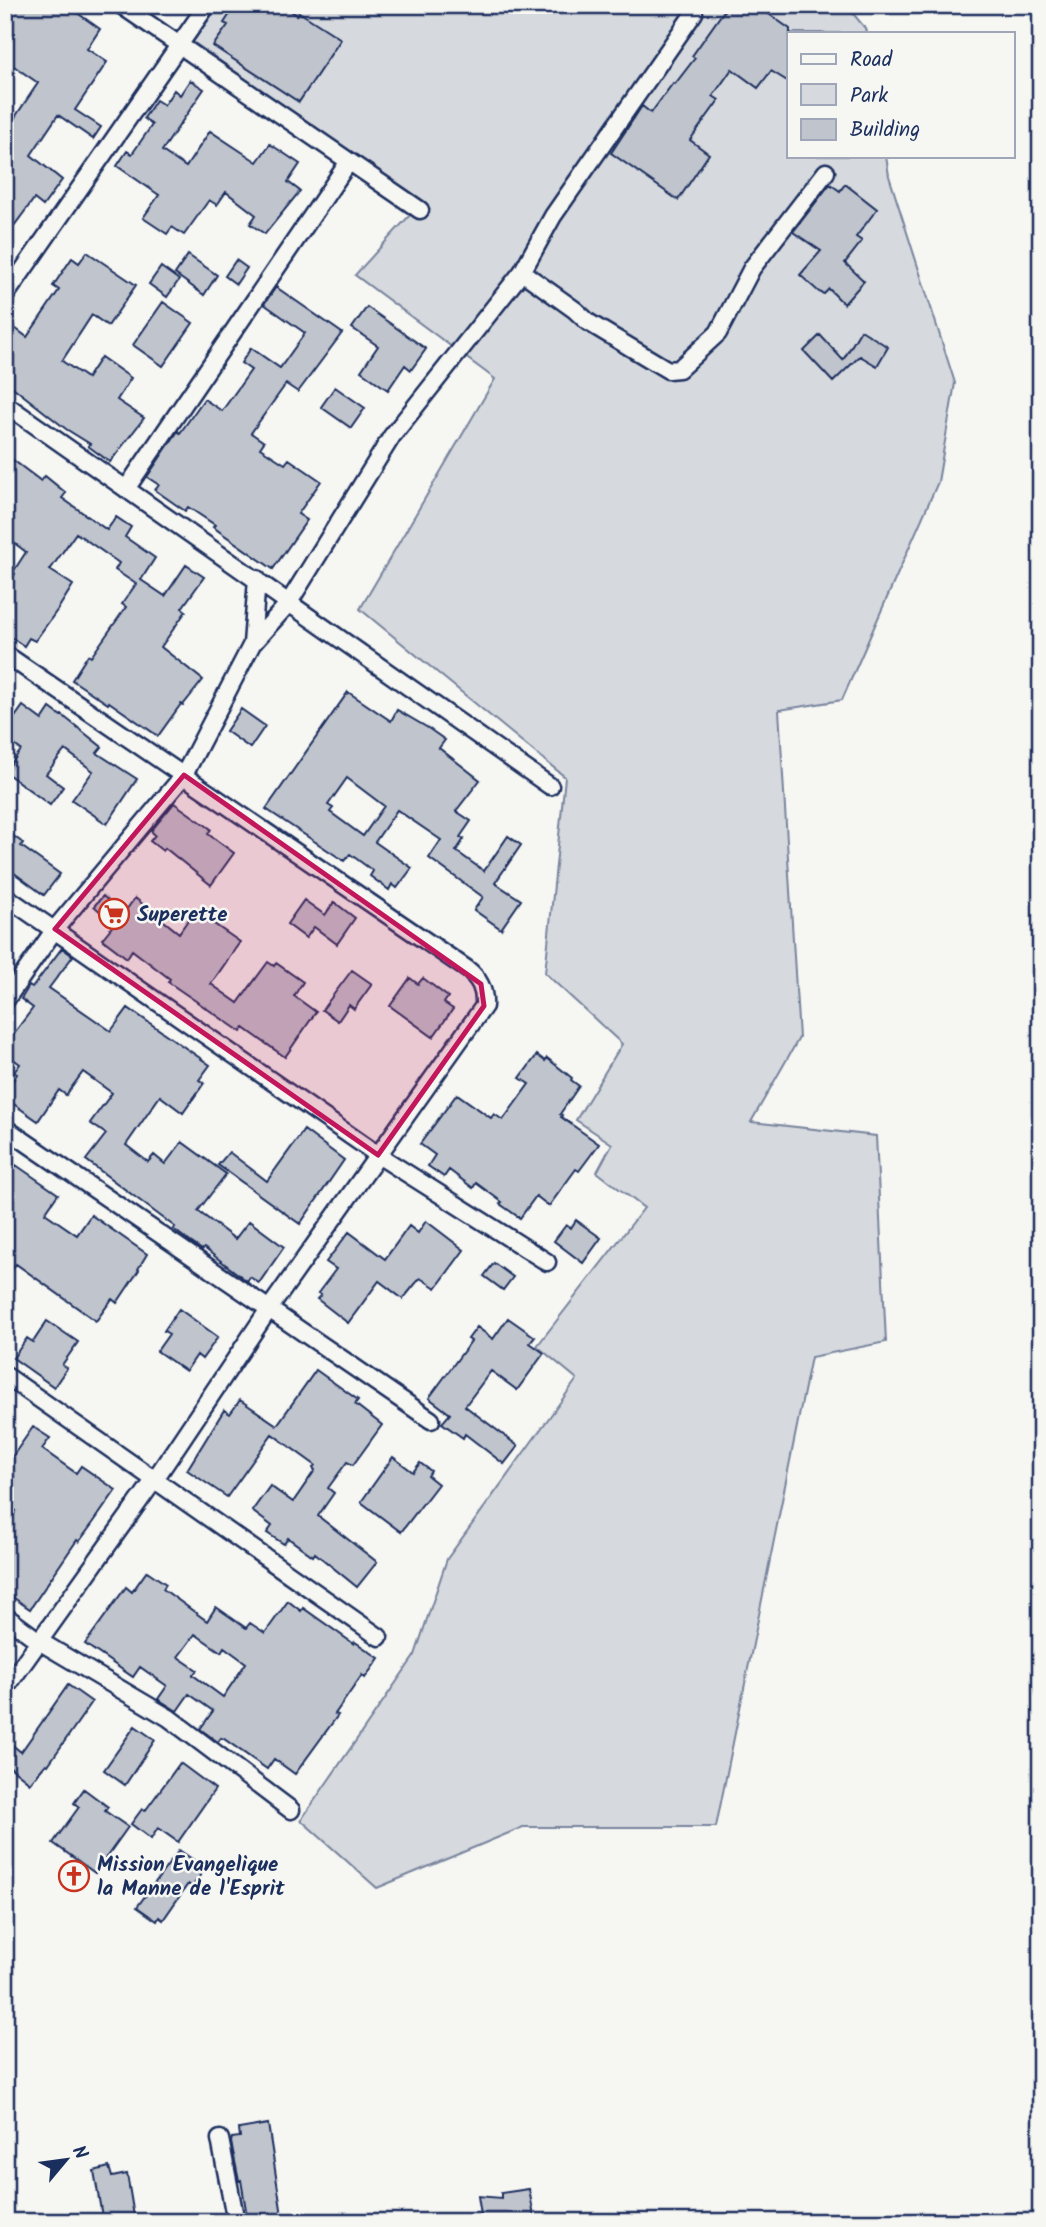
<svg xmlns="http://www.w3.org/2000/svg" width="1046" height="2227" font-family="Kalam,sans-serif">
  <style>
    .green { fill: #d6d9dd; stroke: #78849e; stroke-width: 2 }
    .building { fill: #c0c4cd; stroke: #1b2f5e; stroke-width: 2; fill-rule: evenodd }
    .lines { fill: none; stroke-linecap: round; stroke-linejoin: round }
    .minor-casing { stroke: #1b2f5e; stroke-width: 21 }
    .minor { stroke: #f6f6f2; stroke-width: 16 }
    .marked { fill: #c2185b; fill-opacity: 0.2; stroke: #c2185b; stroke-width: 5; stroke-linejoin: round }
    .labels { text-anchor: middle; stroke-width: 5; stroke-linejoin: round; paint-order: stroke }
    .poi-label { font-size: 21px; font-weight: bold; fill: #1b2f5e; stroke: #f6f6f2; text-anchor: start }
  </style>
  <rect width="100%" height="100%" fill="#f6f6f2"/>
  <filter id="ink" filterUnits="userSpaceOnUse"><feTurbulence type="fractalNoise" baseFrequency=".0143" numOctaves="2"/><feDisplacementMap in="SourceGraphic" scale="14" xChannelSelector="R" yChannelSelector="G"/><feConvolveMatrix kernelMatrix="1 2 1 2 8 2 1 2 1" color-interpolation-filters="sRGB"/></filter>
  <g filter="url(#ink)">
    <path class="green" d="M219,5H846L865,28L866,33H789V156H886L889,176L955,383L938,482L842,700L779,710L799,1038L751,1122L876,1136L886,1342L811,1357L716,1827H523L377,1888L301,1820L415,1655L447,1559L577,1379L537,1346L644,1208L597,1172L612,1144L576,1120L622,1044L545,973L565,777L360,609L495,379L355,275L422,202L193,42Z"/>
    <path class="building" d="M5,5H66L100,29L87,49L107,62L75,110L101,127L93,139L58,115L31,155L62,180L43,206L34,199L5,238V132L38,83L5,60Z
      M236,5H282L297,15L299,12L341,39L299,102L213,46L228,25L224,23Z
      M728,5H756L790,29L789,82L771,71L758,88L732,69L713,96L719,100L690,140L709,154L678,200L611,153L642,106L651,113L673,83L675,84L695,58L692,56Z
      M190,80L204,89L162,151L186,167L210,131L257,162L270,144L300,164L288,182L300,191L265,234L250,224L256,215L226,192L217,205L209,200L184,235L172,227L167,234L143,218L159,195L117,166L127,151L132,154L152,125L144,118L156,100L164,105L174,90L180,95Z
      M830,184L840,191L845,184L877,209L856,237L862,241L845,263L864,281L844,304L829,289L824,294L819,292L800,275L821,251L793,232Z
      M87,252L136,285L108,326L92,315L62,361L87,378L101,357L131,378L117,400L144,418L110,462L88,446L90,444L66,429L5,381V336L12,326L27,337L59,290L53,286L72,258L79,263Z
      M188,255L217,275L204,295L175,274Z
      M236,260L247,268L236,284L225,276Z
      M161,267L179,280L167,297L149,284Z
      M276,287L342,333L298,392L286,384L251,433L264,442L260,448L285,464L289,459L321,481L298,514L307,520L273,569L213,527L215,525L188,507L185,511L155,490L159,485L147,477L178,431L180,433L204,399L222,411L251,370L241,363L251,348L280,368L305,333L264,304Z
      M163,302L193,323L163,366L133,345Z
      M367,307L426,349L411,370L405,365L388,390L361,371L378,346L352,328Z
      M861,330L888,347L877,366L860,356L833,382L804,351L820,335L843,360Z
      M335,387L365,408L351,428L321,407Z
      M5,454L41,481L45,476L66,493L62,498L107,530L116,517L131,527L125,537L155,558L141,580L165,596L186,565L204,577L182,608L186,611L161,647L203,680L183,705L181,704L158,736L109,702L108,704L72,680L88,655L91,657L126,607L122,604L136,584L115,570L119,563L76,533L50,570L73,585L58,609L35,641L29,638L24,646L5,633V589L15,574L13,572L26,552L5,536Z
      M348,692L391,721L397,710L428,728L445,740L439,748L480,780L456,811L471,821L460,837L464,839L456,851L484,871L508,836L521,845L495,883L521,900L501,929L474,910L483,897L429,858L441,840L397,810L375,842L412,868L397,888L392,884L389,890L370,876L373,871L350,854L344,861L266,809ZM347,778L384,806L363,836L330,812L333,808L328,805Z
      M23,706L42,720L50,708L61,716L62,715L102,747L97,753L137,779L107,824L72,800L93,771L65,750L46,774L63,787L50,805L5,772L21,750L5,738V731Z
      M241,709L265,726L250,748L226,731Z
      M174,803L211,829L208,834L234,853L211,885L165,848L163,851L150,841L155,835L151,831Z
      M5,830L23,843L21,846L60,874L44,895L6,867L5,869Z
      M103,896L123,914L135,898L179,933L190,917L193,920L198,913L240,942L211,984L238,1003L268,962L274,966L276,963L303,982L294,996L316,1012L285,1057L244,1028L241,1032L184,993L168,982L170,979L132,950L127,958L102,939L114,924L94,906Z
      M304,900L325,915L334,902L355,918L337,944L314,927L306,938L287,924Z
      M62,948L73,956L49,988L111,1031L128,1008L210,1065L199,1080L204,1083L183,1113L160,1096L126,1145L148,1162L154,1155L165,1164L182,1142L226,1174L198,1211L235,1239L249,1221L284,1247L259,1283L250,1277L247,1281L204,1248L202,1250L189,1241L173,1229L175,1227L86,1160L106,1134L90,1123L112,1093L83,1072L66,1095L59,1090L38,1121L5,1098V1092L17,1074L14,1072L20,1064L5,1053V1045L33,1008L21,999L29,986L32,988Z
      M352,970L372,984L354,1009L349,1005L338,1021L322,1010Z
      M410,978L418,984L423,978L448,997L444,1003L453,1009L433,1037L390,1006Z
      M537,1055L545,1061L547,1058L572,1078L571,1080L579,1086L560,1114L562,1115L561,1117L599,1144L579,1171L576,1169L549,1206L536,1196L520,1218L500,1204L502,1202L476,1183L473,1188L449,1170L444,1177L428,1166L435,1155L420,1144L457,1094L491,1118L494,1114L503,1120L529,1084L520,1078Z
      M304,1130L344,1160L300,1224L218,1165L229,1152L267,1181Z
      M5,1163L13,1169L16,1165L58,1194L45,1213L77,1235L91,1215L147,1254L138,1269L139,1270L117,1303L112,1299L96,1321L16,1264L5,1279Z
      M576,1220L601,1238L583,1263L554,1241L566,1225L571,1228Z
      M426,1221L464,1250L436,1288L420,1278L403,1299L379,1281L348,1323L317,1299L321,1295L318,1293L336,1269L326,1262L349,1232L385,1259L409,1226L418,1233Z
      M494,1263L513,1277L503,1290L484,1276Z
      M179,1309L218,1337L202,1359L197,1355L186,1371L157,1351L169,1334L164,1331Z
      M508,1318L535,1337L530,1343L544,1353L517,1390L491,1371L465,1406L518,1446L504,1464L465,1434L463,1438L442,1423L450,1414L429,1398L471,1341L468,1339L477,1327L493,1339Z
      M47,1321L78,1342L62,1365L67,1368L54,1387L13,1358L27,1338L33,1342Z
      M316,1370L358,1400L355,1404L382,1425L353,1465L347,1462L328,1488L334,1493L318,1516L377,1562L357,1587L315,1553L313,1556L288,1538L284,1544L267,1533L272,1526L252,1511L270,1486L293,1502L315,1470L313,1468L315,1465L272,1434L227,1497L187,1470L224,1410L230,1414L240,1400L277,1425Z
      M33,1427L50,1438L42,1449L76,1473L81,1466L116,1490L93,1523L79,1542L77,1540L30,1609L5,1592V1526L16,1511L5,1503V1467Z
      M393,1457L413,1472L420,1463L431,1471L428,1476L438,1484L401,1532L361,1502Z
      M147,1571L166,1584L163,1589L207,1621L216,1607L246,1628L250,1623L265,1633L288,1601L301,1611L303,1608L354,1644L355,1642L379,1658L365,1678L362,1675L335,1714L338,1715L295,1774L274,1759L267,1769L224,1739L221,1738L218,1742L200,1729L213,1711L189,1694L177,1711L158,1699L167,1686L140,1667L133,1677L85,1644L126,1587L132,1592ZM195,1634L221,1652L224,1647L246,1663L223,1697L193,1675L197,1670L178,1657Z
      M68,1685L92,1702L48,1765L46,1764L30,1783L5,1763V1739L21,1752Z
      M135,1726L155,1740L125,1785L104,1770Z
      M180,1763L215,1789L178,1842L158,1828L151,1839L131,1824L142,1809L145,1811Z
      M84,1789L108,1807L105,1811L128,1827L95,1873L53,1843L79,1807L74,1803Z
      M179,1850L205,1868L192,1887L188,1884L163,1920L159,1917L157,1921L137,1907Z
      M268,2124L283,2222H248L241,2180L239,2181L231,2142L232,2138L240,2137L239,2129Z
      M109,2167L112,2177L127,2174L135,2222H103L94,2171Z
      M529,2189L535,2222H482L478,2196L501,2198V2193Z"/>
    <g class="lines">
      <g class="minor-casing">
        <path id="minor" d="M121,5L420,210
          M522,272L575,310L588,322L668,370L679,369L718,333L752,268L826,172
          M5,296L207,5
          M5,404L550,786
          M126,489L348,163
          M252,644L288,604L392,436L522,272L553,216L694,13
          M5,654L467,969C480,979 485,990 484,1006L269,1309L155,1479L5,1689
          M5,896L378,1155L547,1262
          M5,1001L55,929L184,775L252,644L257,579
          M5,1128L431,1420
          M5,1375L379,1637
          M5,1616L39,1641L169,1718L291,1810
          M220,2139L236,2222"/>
      </g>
      <use href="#minor" class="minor"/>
    </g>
  </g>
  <path class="marked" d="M184,775L481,984L484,1006L378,1155L55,929Z"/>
  <defs>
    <g id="supermarket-ring" transform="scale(1.575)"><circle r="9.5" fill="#f6f6f2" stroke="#c8321e" stroke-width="1.5"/><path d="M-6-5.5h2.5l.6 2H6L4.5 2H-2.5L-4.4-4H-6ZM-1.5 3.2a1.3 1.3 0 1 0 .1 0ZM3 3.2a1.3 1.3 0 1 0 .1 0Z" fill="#c8321e"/></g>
    <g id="church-ring" transform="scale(1.575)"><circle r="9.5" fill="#f6f6f2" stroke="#c8321e" stroke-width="1.5"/><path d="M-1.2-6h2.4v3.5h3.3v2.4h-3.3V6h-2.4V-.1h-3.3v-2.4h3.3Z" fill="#c8321e"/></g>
  </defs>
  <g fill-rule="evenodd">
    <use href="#supermarket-ring" x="114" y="914"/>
    <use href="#church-ring" x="74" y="1876"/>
  </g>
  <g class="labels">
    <g class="poi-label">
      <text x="137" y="921">Superette</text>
      <text x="97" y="1871">Mission Evangelique<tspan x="97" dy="24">la Manne de l'Esprit</tspan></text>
    </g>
  </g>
  <rect width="1046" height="2227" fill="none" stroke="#f6f6f2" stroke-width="28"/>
  <rect x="14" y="14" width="1018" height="2199" fill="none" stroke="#1b2f5e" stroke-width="2.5" filter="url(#ink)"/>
  <rect x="787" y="32" width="228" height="126" fill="#f6f6f2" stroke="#9ea6b7" stroke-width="2"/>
  <rect x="801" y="54" width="35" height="10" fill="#f6f6f2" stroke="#9ea6b7" stroke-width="2"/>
  <text x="850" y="66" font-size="21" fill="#1b2f5e">Road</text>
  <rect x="801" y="84" width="35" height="21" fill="#d6d9dd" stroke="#9ea6b7" stroke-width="2"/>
  <text x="850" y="102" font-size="21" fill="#1b2f5e">Park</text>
  <rect x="801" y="119" width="35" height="21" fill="#c0c4cd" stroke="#9ea6b7" stroke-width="2"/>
  <text x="850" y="136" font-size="21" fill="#1b2f5e">Building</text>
  <g transform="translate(66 2160) rotate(61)" stroke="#f6f6f2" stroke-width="5" paint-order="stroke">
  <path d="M0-5L12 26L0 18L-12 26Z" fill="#1b2f5e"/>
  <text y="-10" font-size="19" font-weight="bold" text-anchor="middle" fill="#1b2f5e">N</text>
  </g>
</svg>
